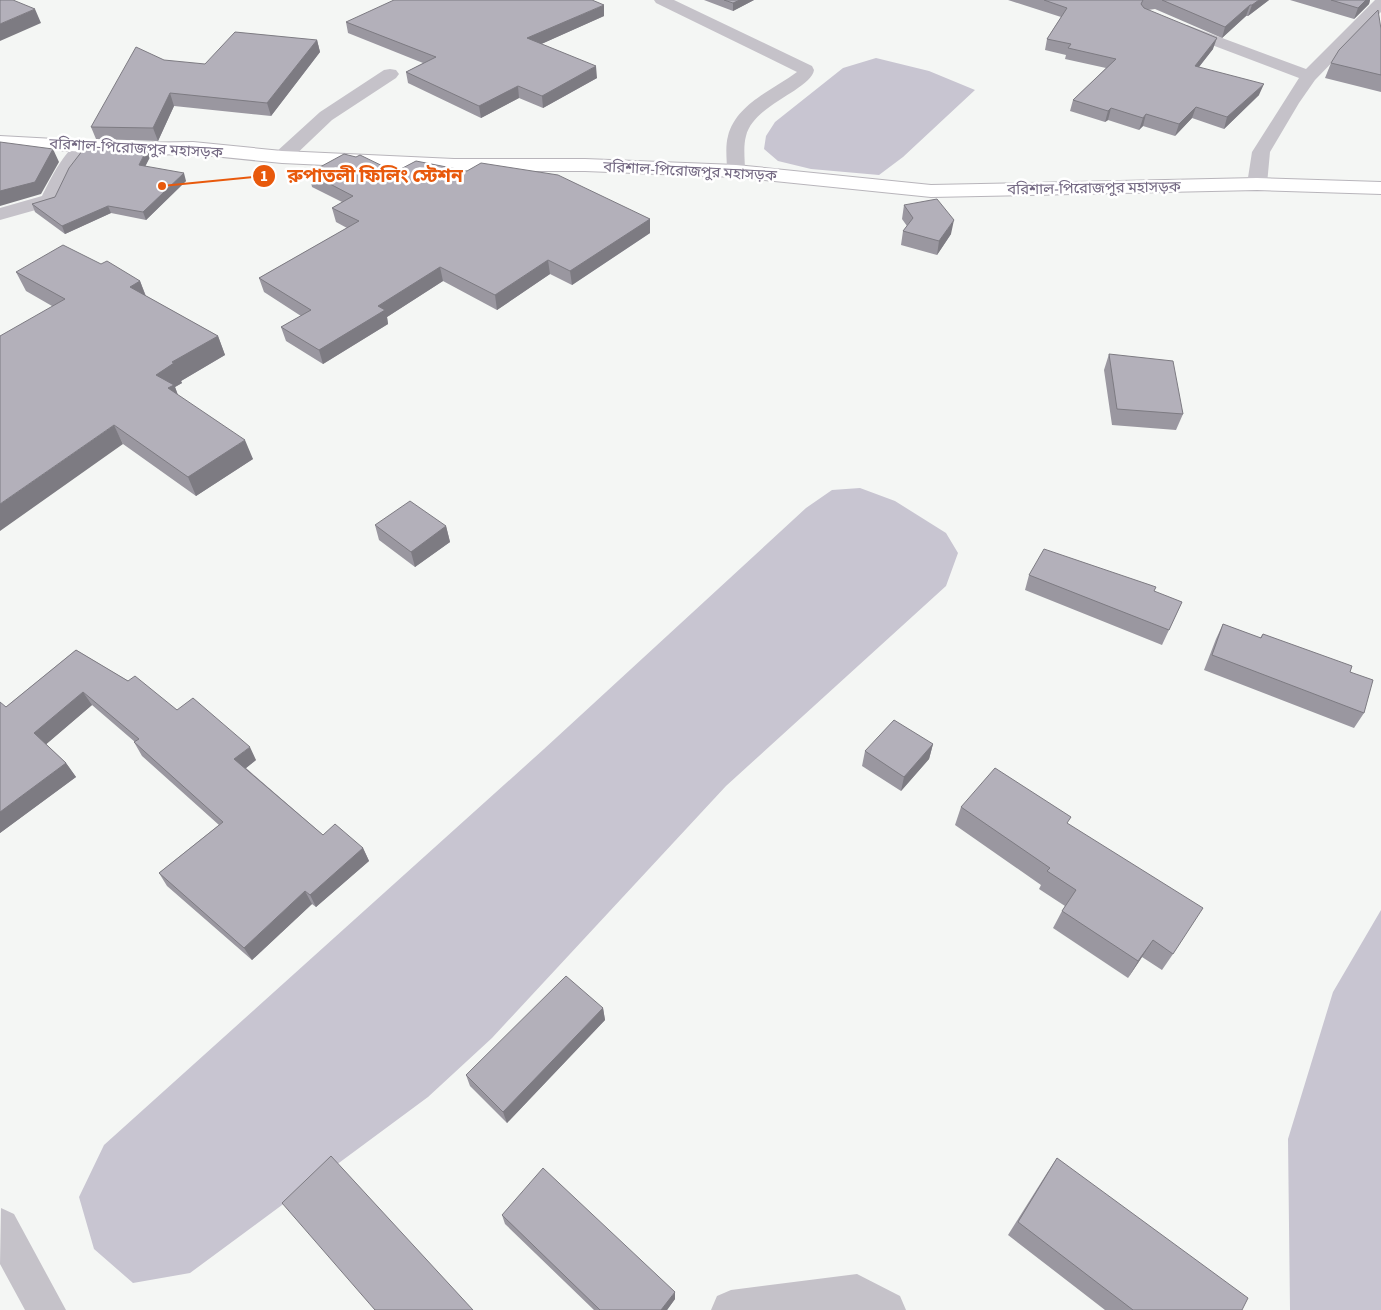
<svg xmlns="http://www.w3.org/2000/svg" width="1381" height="1310" font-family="'Source Sans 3','Noto Sans Bengali',sans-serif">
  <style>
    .water { fill: #c8c5d1 }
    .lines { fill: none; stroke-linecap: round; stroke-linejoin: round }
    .trunk-casing { stroke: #b8b5bb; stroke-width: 2 }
    .minor { fill: #c5c2c9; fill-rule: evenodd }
    .trunk { fill: #fff; fill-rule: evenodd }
    .wall { fill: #9a97a0 }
    .shaded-wall { fill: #7d7b82 }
    .building { fill: #b3b0ba; stroke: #7d7b82 }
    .labels { text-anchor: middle; stroke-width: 5; stroke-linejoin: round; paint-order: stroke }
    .far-street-label { font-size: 15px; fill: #736882; stroke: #fff }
    .leader { fill: none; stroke: #e8590c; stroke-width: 2 }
    .callout-dot { fill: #e8590c; stroke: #fff; stroke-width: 2 }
    .mark-label { font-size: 15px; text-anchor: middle; font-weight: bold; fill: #fff }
    .callout-label { font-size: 19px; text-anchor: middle; font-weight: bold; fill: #e8590c; stroke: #fff; stroke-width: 5; stroke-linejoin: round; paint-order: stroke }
  </style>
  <rect width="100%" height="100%" fill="#f4f6f4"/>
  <path class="water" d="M876,58L929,71L975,90L903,157L879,175L811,169L778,161L764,149L766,136L775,122L843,68Z
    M860,488L895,501L946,533L958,553L946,586L726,786L492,1038L428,1097L190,1273L133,1283L94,1249L79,1197L104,1145L544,749L806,508L832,490Z
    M1381,910V1310H1290L1288,1139L1333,992Z"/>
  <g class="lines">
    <g class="trunk-casing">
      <path id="trunk" d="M0,136L128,143L193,142L282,151L454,159H585L736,165L931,185L1257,178L1381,182V194L1257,190L931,197L736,177L585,171H454L282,163L193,154L128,155L0,146Z"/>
    </g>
    <path class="minor" d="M654,0H674L812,66L814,70C811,90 754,104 746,136C743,147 745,160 745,171L743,175H729L727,171C727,160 725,147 728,136C736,104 773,90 797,72L656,3Z
      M1375,0H1381V12L1315,80L1299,103L1270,152L1267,184L1264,188H1250L1247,184L1252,152L1299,78L1175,31L1173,28L1175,25H1187L1306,69Z
      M390,69L396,70L399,74L396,78L332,120L289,161H275L273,157L275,153L320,112L384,70Z
      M85,140L91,141L94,145L71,175L57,204L0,220V208L42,196C50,180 67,144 85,140Z
      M1,1208L14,1214L66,1310H25L0,1264Z
      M857,1274L900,1296L906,1310H711L717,1296L731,1290Z"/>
    <use href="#trunk" class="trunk"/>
  </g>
  <path class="wall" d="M704,0H754L733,11Z
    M1008,0H1269L1248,16H1246L1222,38L1155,9L1148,10L1213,49L1199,67L1259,95L1224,129L1192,118L1175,136L1143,126L1139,130L1108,120L1105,122L1070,111L1073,100L1106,68L1065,59L1066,55L1045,50L1047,39L1061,17Z
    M1290,0H1370L1369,4L1354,19Z
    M604,16L541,44L597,78L543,108L519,98L481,118L408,83L406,72L423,63L348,33L346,22Z
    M1381,29V92L1325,78L1331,63Z
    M317,40L320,52L271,116L174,106L158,141L96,139L91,127L205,64Z
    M150,157L145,166L186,181L146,220L111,213L65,234L35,212L32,204L55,197Z
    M395,172L650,219V233L572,285L550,274L497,310L443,281L387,317L388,324L323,364L286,341L281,327L301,316L264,292L259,278L347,228L336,222L332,208L342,202L312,187L309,173Z
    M904,205L951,234L937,255L901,245L903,231L907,226L902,219Z
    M101,264L140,281L146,296L218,336L225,355L181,381L182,383L175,387L178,395L253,459L196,496L123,444L52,306L26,291L16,272Z
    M1109,354L1183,414L1176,430L1112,425L1104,370Z
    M375,525L446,526L450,542L415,567L379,540Z
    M1029,575L1182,602L1162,645L1025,590Z
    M1223,624L1260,638L1263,634L1350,672L1364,713L1354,728L1204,670L1216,639Z
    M76,650L177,710L256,760L246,768L323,835L363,848L369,861L316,907L312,904L252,960L167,886L159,873L219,825L142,756L134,742H135L92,705L46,744L66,763L76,777L0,833L6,707Z
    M933,744L929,759L901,791L862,766L865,751Z
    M961,807L1068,824L1173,954L1162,970L1142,957L1128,978L1053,928L1062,911L1065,906L1039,889L1041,885L955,825Z
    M603,1008L605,1020L507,1123L470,1086L466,1075Z
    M1057,1158L1242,1310H1105L1008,1235L1047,1173Z
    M502,1215L675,1299L667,1310H594L505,1224Z"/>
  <path class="shaded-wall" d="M740,0H754L733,11V3Z
    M1259,0H1269L1248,16L1252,5Z
    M1366,0H1370L1369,4L1354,19L1358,8Z
    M604,5V16L528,50L527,38Z
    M1250,5L1246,16L1222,38L1225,27Z
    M35,9L41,23L0,41V24Z
    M1217,38L1213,49L1191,77L1195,66Z
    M317,40L320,52L271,116L267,103Z
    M596,66L597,78L543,108L542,96Z
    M1264,84L1259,95L1224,129L1227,117Z
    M518,86L519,98L481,118L479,106Z
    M170,93L174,106L158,141L153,128Z
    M1196,107L1192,118L1175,136L1179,124Z
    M1111,108L1108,120L1105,122L1108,111Z
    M1146,114L1143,126L1139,130L1143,118Z
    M53,149L59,162L41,194L0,206V191Z
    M147,149L150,157L142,173L139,165Z
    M184,173L186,181L146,220L143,212Z
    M108,206L111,213L65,234L62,226Z
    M650,219V233L572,285L570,271Z
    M954,220L951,234L937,255L939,241Z
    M548,260L550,274L497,310L495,295Z
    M440,267L443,281L387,317L388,324L323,364L319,350L378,306Z
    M140,281L147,300L130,287Z
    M218,336L225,355L181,381L182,383L175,387L181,404L156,375L172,362Z
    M114,425L123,444L0,531V504Z
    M245,440L253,459L196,496L188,477Z
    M446,526L450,542L415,567L411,552Z
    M83,692L92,705L43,747L34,733Z
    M933,744L929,759L901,791L904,777Z
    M250,747L256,760L241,772L234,759Z
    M66,763L76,777L0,833V812Z
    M363,848L369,861L316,907L310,895Z
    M305,891L312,904L252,960L244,948Z
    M1153,940L1142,957L1128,978L1138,961Z
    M603,1008L605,1020L507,1123L503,1112Z
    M675,1292V1299L667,1310H661Z"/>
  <path class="building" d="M0,0H13L35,9L0,24Z
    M394,0H592L604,5L527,38L596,66L542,96L518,86L479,106L406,72L436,57L346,22Z
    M724,0H740L733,3Z
    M1044,0H1143L1141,4L1144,8L1217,38L1195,66L1264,84L1227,117L1196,107L1179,124L1146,114L1143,118L1111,108L1108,111L1073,100L1116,59L1068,48L1071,44L1047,39L1067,8Z
    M1162,0H1259L1252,5H1250L1225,27Z
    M1331,0H1366L1358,8Z
    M1378,10L1381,29V75L1331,63L1339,50Z
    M235,32L317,40L267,103L170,93L153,128L91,127L136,47L164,60L205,64Z
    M0,142L53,149L35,182L0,191Z
    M86,146L147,149L139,165L184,173L143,212L108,206L62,226L32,204L55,197L69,168Z
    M344,154L356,157L360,155L395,172L416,161L467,171L481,163L558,175L650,219L570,271L548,260L495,295L440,267L378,306L385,310L319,350L281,327L311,310L259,278L359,221L332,208L353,196L309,173Z
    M937,199L954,220L939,241L903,231L913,218L904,205Z
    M63,245L101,264L107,261L140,281L130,287L218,336L172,362L174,363L156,375L174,385L168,388L245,440L188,477L114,425L0,504V336L65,299L16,272Z
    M1109,354L1173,361L1183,414L1117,409Z
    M410,501L446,526L411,552L375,525Z
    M1044,549L1156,587L1154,591L1182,602L1169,630L1029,575Z
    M1223,624L1261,638L1263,634L1352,666L1350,672L1373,680L1364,713L1212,655Z
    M76,650L128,681L135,676L177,710L193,698L250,747L234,759L323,835L335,824L363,848L310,895L305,891L244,948L159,873L223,822L134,742L139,739L83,692L34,733L66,763L0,812V702L6,707Z
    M894,720L933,744L904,777L865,751Z
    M995,768L1071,817L1067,823L1203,908L1173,954L1153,940L1138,961L1062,911L1076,890L1047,871L1050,868L961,807Z
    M566,976L603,1008L503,1112L466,1075Z
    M331,1156L473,1310H375L282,1203Z
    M1057,1158L1248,1298L1242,1310H1133L1018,1222Z
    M543,1168L675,1292L661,1310H600L502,1215Z"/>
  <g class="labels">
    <g class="far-street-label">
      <text transform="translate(136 148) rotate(3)" y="5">বরিশাল-পিরোজপুর মহাসড়ক</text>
      <text transform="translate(690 171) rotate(3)" y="5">বরিশাল-পিরোজপুর মহাসড়ক</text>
      <text transform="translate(1094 188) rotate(-1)" y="5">বরিশাল-পিরোজপুর মহাসড়ক</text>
    </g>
  </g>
  <path class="leader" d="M162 186L264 176"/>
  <g class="callout-dot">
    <circle cx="162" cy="186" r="5"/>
    <circle cx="264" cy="176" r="12"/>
  </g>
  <g class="mark-label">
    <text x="264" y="181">1</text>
  </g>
  <g class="callout-label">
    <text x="375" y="182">রুপাতলী ফিলিং স্টেশন</text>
  </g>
</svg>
